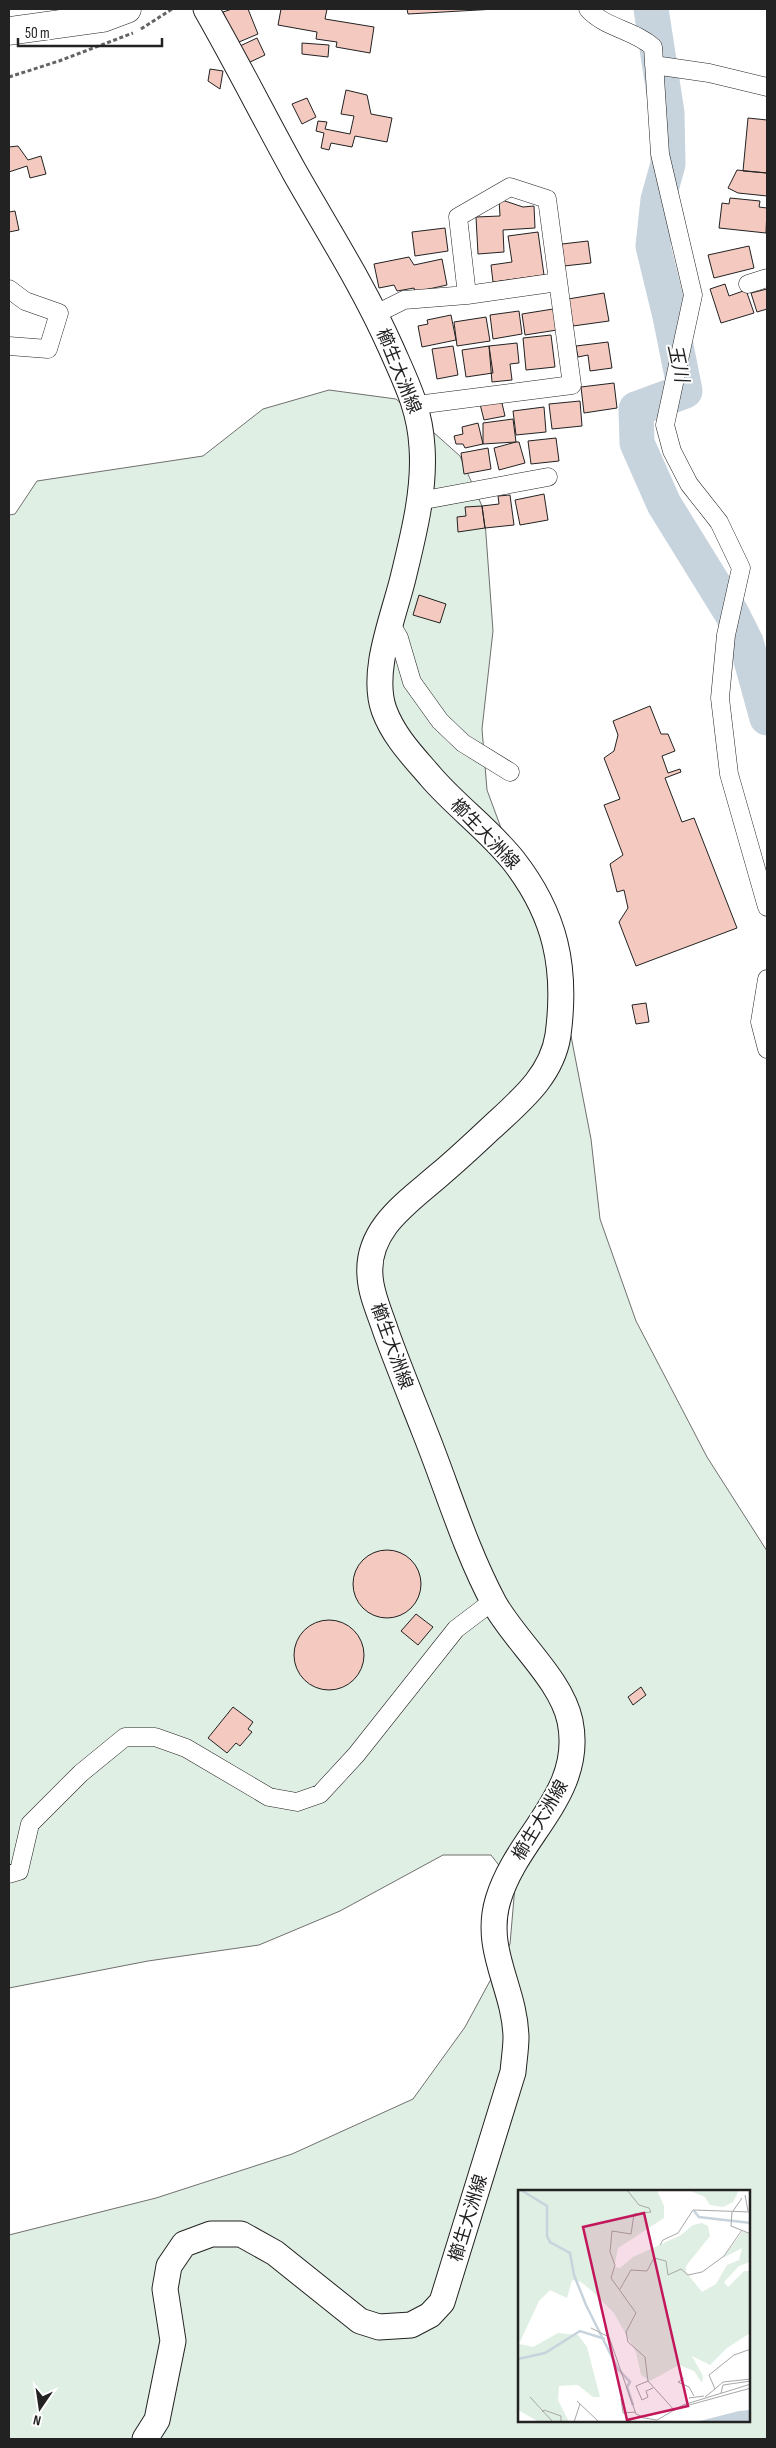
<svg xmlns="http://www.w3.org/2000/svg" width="776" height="2448" font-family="'Sofia Sans Condensed','Noto Sans JP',sans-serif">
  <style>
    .green { fill: #e0efe3; stroke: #6f6f6f; fill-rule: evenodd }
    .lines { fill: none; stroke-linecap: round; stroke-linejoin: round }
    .river { stroke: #c7d3dd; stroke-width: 35 }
    .building { fill: #f3c9c0; stroke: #222 }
    .minor-casing { stroke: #222; stroke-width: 19 }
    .secondary-casing { stroke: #222; stroke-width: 27 }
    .primary-casing { stroke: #222; stroke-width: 29 }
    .path { stroke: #646464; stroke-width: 3; stroke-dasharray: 4 2.5; stroke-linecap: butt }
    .minor { stroke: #fff; stroke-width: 18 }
    .secondary { stroke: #fff; stroke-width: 25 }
    .primary { stroke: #fff; stroke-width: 28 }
    .labels { text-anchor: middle; stroke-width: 4; stroke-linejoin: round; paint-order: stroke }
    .street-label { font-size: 18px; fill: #222; stroke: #fff }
    .water-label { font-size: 19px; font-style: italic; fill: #222; stroke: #fff }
    .inset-river { fill: none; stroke: #c7d3dd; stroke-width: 2.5 }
    .inset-road { fill: none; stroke: #a7a7a7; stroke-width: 1 }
    .view { fill: #c2185b; fill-opacity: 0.15; stroke: #c2185b; stroke-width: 2.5 }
    .inset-edge { fill: none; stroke: #222; stroke-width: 2.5 }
  </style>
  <rect width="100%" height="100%" fill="#fff"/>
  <path class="green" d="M329,390L396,399L460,456L482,506L485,521L493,631L482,729L487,790L539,931L571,1036L591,1139L600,1219L636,1321L707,1457L767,1551V2439H9V2235L156,2198L292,2154L413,2099L465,2027L510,1944L515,1886L491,1855H443L340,1911L259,1945L148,1961L9,1988V515L15,514L37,481L203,456L263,409ZM520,2192H750V2422H520Z"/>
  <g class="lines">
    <path class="river" d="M651,9L667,113L668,164L658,200L653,246L670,316L685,391L636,409L637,443L664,504L732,614L746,642L767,718"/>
  </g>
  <path class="building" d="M232,9H248L258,34L239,42L232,33L223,12Z
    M281,9H327L325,19L374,27L370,53L336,47L337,42L316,39L317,32L278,25Z
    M407,9H496L408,14Z
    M257,38L265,55L248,63L240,46Z
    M302,43L329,45L328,57L302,54Z
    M210,69L223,71L220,89L208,81Z
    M346,90L367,95L371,114L392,118L387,142L355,136L352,147L331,143L329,150L321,148L324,133L316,131L318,121L327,122L325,129L350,134L354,116L341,114Z
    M307,98L316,117L302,124L292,104Z
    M748,118L767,120V173L743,171Z
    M18,146L28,160L41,156L46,174L30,178L27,166L9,172V147Z
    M737,170L767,173V196L738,193L728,188Z
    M730,198L760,201L759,207L767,208L766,233L719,228L722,203L729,204Z
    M499,199L523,207L534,206L535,228L503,230L504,252L478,254L476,217L500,216Z
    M15,211L19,230L9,232V212Z
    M445,228L448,251L415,256L412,232Z
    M538,232L544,275L493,282L491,265L512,262L508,236Z
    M588,241L591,263L564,266L562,244Z
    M749,246L754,268L714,278L708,255Z
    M409,257L414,265L442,259L447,285L415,292L414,288L397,291L394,285L379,288L374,264Z
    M725,284L729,296L746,290L754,313L721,323L710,289Z
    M767,289V309L757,312L751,293Z
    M604,293L609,321L573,326L568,299Z
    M553,309L557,330L525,335L522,314Z
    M519,311L522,334L493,339L490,315Z
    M451,315L456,340L422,347L418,326L428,324L427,320Z
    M486,317L490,341L457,346L454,322Z
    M551,335L555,367L526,370L523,338Z
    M608,342L612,368L590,371L588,355L578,357L576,346Z
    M517,343L519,363L510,364L512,380L492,382L489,346Z
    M453,346L458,375L437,379L432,349Z
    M489,346L493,373L466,377L462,350Z
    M614,383L617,408L584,413L581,387Z
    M501,399L505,416L484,420L480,404Z
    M580,401L582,426L552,429L549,404Z
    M544,407L546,432L516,435L513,411Z
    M513,419L516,442L483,444V423Z
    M478,423L483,444L465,448L463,444H456L454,436L463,434L462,427Z
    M556,438L559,461L531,464L528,441Z
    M516,442H519L525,463L499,470L494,448Z
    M488,448L491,469L464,474L461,453Z
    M544,494L548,520L520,525L515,500Z
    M510,495L514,525L485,528L482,506L499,504L498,496Z
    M482,506L485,528L458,532L457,517L466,516L465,507Z
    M419,595L446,604L440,623L413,615Z
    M650,706L661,734H668L675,751L662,756L668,773L680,769L681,772L665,778L682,822L694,818L737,928L636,966L619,922L628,908L624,890L617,892L610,864L623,855L604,805L620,799L604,758L614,751L618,735L613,721Z
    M646,1003L649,1022L636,1024L632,1005Z
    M353 1584a34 34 0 1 1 68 0a34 34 0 1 1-68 0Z
    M416,1614L433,1627L418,1645L401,1631Z
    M294 1655a35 35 0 1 1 70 0a35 35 0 1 1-70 0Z
    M641,1687L646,1695L633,1705L628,1697Z
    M233,1707L253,1722L248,1729L252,1732L240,1746L236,1743L227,1753L208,1738Z"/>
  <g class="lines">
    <g class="minor-casing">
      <path id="minor" d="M588,9C605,28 634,30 653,47L660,154L693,295L665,425L672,451L689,484L719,522L741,568L726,635L720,698L729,774L767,907
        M654,65L709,73L767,87
        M748,284L767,278
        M9,289L25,301L59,313L48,349L9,346
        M467,295L558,282
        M376,314L404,300L467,295L458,217L510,187L547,199L572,385L417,405
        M419,501L548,477
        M390,623L399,638L412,682L440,721L463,743L510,772
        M767,979L760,1022L767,1049
        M9,1874L19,1871L30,1824L81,1773L125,1737H155L186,1748L269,1797L297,1802L320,1794L356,1755L456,1629L493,1601"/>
    </g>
    <g class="secondary-casing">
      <path id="secondary" d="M145,2439L157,2420L173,2341L165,2289L169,2266L184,2244L211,2234H241L275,2253L360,2321L379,2327L411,2325L430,2315L442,2302L513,2072C514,2060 516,2048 516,2037C515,1988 483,1950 498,1900C517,1835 585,1794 570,1721C561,1679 515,1641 494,1603C465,1549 447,1487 424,1430C411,1397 398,1365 386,1332C380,1313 371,1295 370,1276C366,1229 408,1202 439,1175C457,1160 474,1144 491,1128C519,1102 552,1076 558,1035C567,968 556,915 513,860C489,830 456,806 431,777C413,756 394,737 384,710C370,670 395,614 404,574C414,533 425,489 422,447C420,409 406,382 391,348C364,287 328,231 295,173C265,119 237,63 206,9"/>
    </g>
    <g class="primary-casing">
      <path id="primary" d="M9,31L103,18L127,9"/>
    </g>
    <path class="path" d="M141,29L172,9
      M9,77L59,61L133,33"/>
    <use href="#minor" class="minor"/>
    <use href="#secondary" class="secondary"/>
    <use href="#primary" class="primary"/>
  </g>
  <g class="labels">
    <g class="street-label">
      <text transform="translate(399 371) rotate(68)" y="6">櫛生大洲線</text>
      <text transform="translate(485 834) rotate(46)" y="6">櫛生大洲線</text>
      <text transform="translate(392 1346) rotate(70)" y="6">櫛生大洲線</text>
      <text transform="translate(540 1820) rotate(-59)" y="6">櫛生大洲線</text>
      <text transform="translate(468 2218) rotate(-73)" y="6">櫛生大洲線</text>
    </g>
    <g class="water-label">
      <text transform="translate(679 363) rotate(78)" y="7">玉川</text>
    </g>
  </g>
  <g transform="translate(518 2190)">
    <rect width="232" height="232" fill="#fff"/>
    <path d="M0,0H139L146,16V28L100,58L96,77L102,78L115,67L163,45L175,35L184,33L190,36L192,46L168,76V82L184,102L198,94L209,75L221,70L224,58L205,68L225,41L232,44V72L221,76L206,92L210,97L226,81H232V143L209,158L192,175L174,166L185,186L184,193L176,181L161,175L132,191L123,185L118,162L96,123L74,101L63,92L54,90L49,108L32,100L21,111L1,154L15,157L40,143L60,145L69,157L82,207H75L60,195L41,196L40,210L51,232H21L0,220ZM170,0H221L215,12L205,17L192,15L187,7Z" fill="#e0efe3"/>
    <path d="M232,220V232H178L221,221Z" fill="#c7d3dd"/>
    <path class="inset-river" d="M3,0L29,16V46L32,52L52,63L56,85L68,115L100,179L112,192L109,197L115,215M176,21L181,27L233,33M0,169L27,163L62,141L87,149"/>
    <path class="inset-road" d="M109,0L121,15L131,18L133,22L116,24L113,44L94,41L92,62L97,75L93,88L118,123L108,142L110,152L127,167L130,191L157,221M227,5L230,21M215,21L224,8M214,22L213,36L233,44M142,55L145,50L160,43L175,20L233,22M102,99L113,80L129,81L136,68L148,71L150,85L163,79L170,85L184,82L206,66L224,40M73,138L91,147L118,224L125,227M166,188L160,192L171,197L176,206M130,191L118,196L124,210L130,207L128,201L135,198M197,199L205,192L233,189M203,203L205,195L233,191M12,207L35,232M187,207L197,199L191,185L216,165L233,159M171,208L186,206M103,209L105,223L118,222M59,211L81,232M164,217L233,198M24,222L26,220L43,226V232M56,232L62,214M108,232L120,227L139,230L165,215L233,194"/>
    <path class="view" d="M126,23L170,216L109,230L65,37Z"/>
    <rect width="232" height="232" class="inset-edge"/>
  </g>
  <rect width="776" height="2448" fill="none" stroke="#222222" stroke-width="20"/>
  <g transform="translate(40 2408) rotate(193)" stroke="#ffffff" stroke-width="4" paint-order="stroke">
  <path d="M0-4L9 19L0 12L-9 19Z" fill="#222222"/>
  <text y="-8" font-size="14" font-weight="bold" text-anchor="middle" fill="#222222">N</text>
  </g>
  <path d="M18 38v8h144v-8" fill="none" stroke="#222222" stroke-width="2.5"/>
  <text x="25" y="38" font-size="15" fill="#222222" stroke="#ffffff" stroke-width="4" paint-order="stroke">50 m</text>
</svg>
